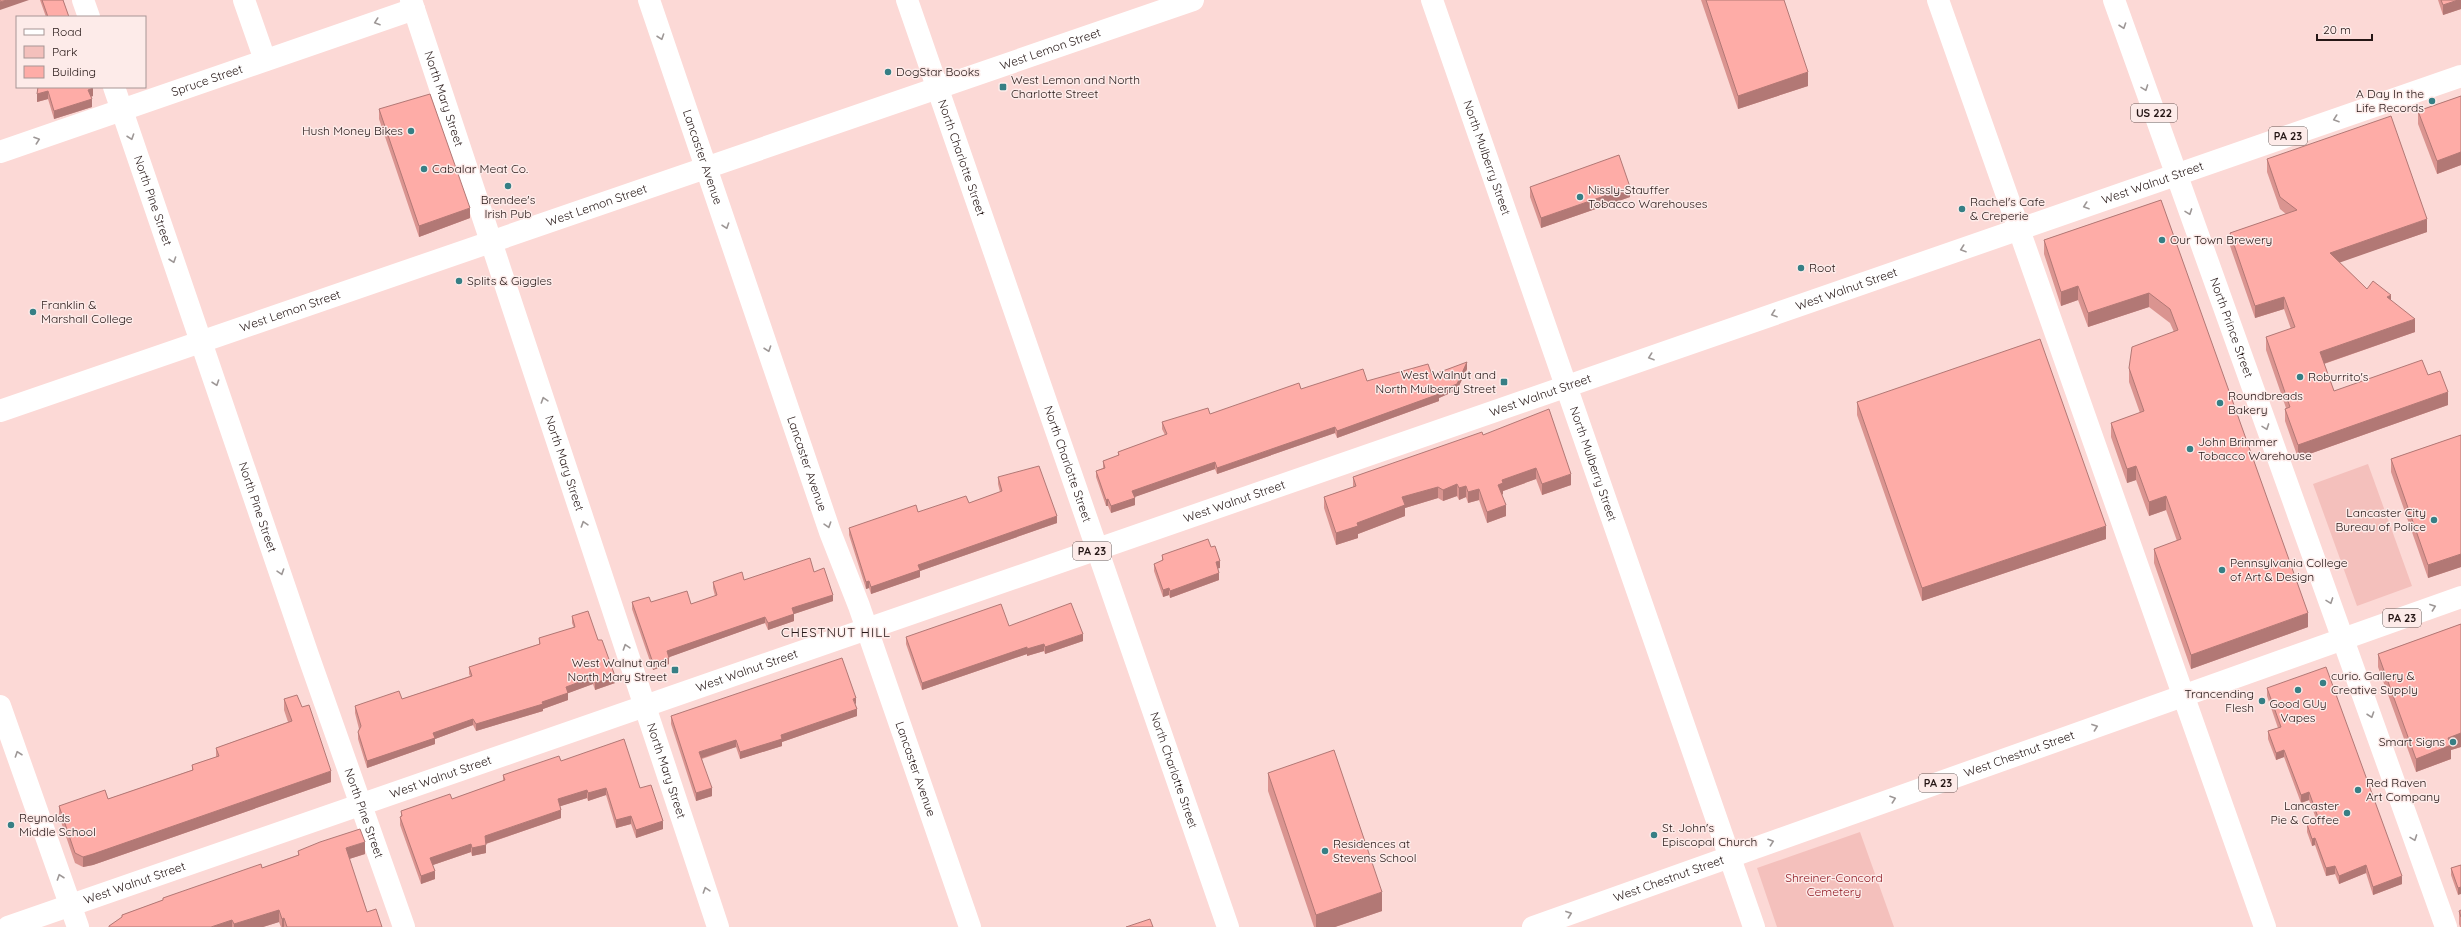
<svg xmlns="http://www.w3.org/2000/svg" width="2461" height="927" font-family="Quicksand,sans-serif">
  <style>
    .green { fill: #f4c0bc }
    .lines { fill: none; stroke-linecap: round; stroke-linejoin: round }
    .minor { stroke: #fff; stroke-width: 22 }
    .major { stroke: #fff; stroke-width: 22 }
    .highway { stroke: #fff; stroke-width: 22 }
    .wall { fill: #da9490 }
    .shaded-wall { fill: #b27875 }
    .building { fill: #feaca7; stroke: #b27875 }
    .oneway { stroke: #9d9796 }
    .poi-dot { fill: #367f85; stroke: #fdebe9; stroke-width: 1.5 }
    .labels { text-anchor: middle; stroke-width: 3; stroke-linejoin: round; paint-order: stroke }
    .shield { fill: #fdebe9; stroke: #665755; stroke-width: 1 }
    .shield-label { font-size: 11px; font-weight: bold; fill: #261716 }
    .street-label { font-size: 12px; fill: #261716; stroke: #fdebe9 }
    .poi-label { font-size: 12px; fill: #261716; stroke: #fdebe9; text-anchor: start }
    .park-label { font-size: 12px; fill: #8f1822; stroke: #fdebe9 }
    .neighbourhood-label { font-size: 13px; letter-spacing: 1px; fill: #261716; stroke: #fdebe9 }
  </style>
  <rect width="100%" height="100%" fill="#fcd9d6"/>
  <path class="green" d="M2368,464L2412,586L2357,606L2313,484Z
    M1860,832L1894,927H1777L1757,868Z"/>
  <g class="lines">
    <g class="minor">
      <path d="M83,0L89,17"/>
      <path d="M244,0L265,60"/>
      <path id="s1" d="M411,0L718,927"/>
      <path id="s2" d="M649,0L830,532L859,606L970,927"/>
      <path id="s3" d="M1432,0L1754,927"/>
      <path d="M1938,0L2265,927"/>
      <path id="s4" d="M114,87L308,655L404,927"/>
      <path id="s5" d="M0,152L414,9"/>
      <path id="s6" d="M0,411L1193,0"/>
      <path d="M0,706L78,927"/>
    </g>
    <g class="major">
      <path id="s7" d="M907,0L1228,927"/>
      <path id="s8" d="M8,927L2461,76"/>
      <path id="s9" d="M1533,927L2461,597"/>
    </g>
    <path class="highway" id="s10" d="M2114,0L2446,927"/>
  </g>
  <path class="wall" d="M40,0H63L69,17H46Z
    M1701,0H1784L1808,86L1738,109Z
    M2438,0H2461V9L2443,15Z
    M38,87L93,96L91,97L92,107L54,119L48,99L37,102Z
    M2461,96V165L2437,174L2418,124V111Z
    M379,109L470,218L419,237L379,119Z
    M2267,159L2427,232L2339,262L2367,289L2391,300L2415,332L2324,364L2334,391L2428,375L2448,405L2298,458L2285,421V409L2286,408L2266,350V337L2291,329L2284,309L2255,318L2230,246V233L2286,214L2280,209L2267,172Z
    M1530,187L1630,197L1541,228L1530,197Z
    M2161,200L2308,627L2191,669L2154,563V549L2177,541L2166,510L2149,516L2136,480L2127,483L2111,437V423L2140,413L2129,382V368L2174,332L2170,323L2149,307L2088,327L2078,300L2061,306L2044,254V240Z
    M1467,369L1457,390L1439,398V401L1337,438L1335,433L1217,474L1215,469L1134,497L1135,505L1111,513L1108,506H1106L1096,477V471L1103,468V461L1118,456V452L1165,435L1162,429V422L1210,414L1301,389L1367,381L1432,375Z
    M1857,402L2106,539L1922,601L1857,415Z
    M1483,435L1571,485L1542,495L1536,479L1503,491V494L1502,495L1506,516L1487,523L1479,500L1468,503L1466,497L1459,500L1457,496L1443,501L1438,498L1405,508V516L1358,534V538L1336,545L1324,508V497L1353,487V477Z
    M2461,435V567L2428,578L2391,472V459Z
    M998,477L1057,523L920,571V577L871,594L869,588L866,589L849,535V528L918,512L969,503L1000,492L998,484Z
    M1211,547L1220,568H1218L1219,580L1170,598L1169,595L1163,597L1154,571V564L1162,561V555Z
    M814,572L833,601L794,614V621L768,630L765,623L669,657V664L653,670L632,609V602H651L691,604L715,596L713,588V582L744,580Z
    M572,616L598,640L615,683L595,690L593,684L568,693V700L543,709V711L476,731L473,725L435,739V744L367,768L358,739V732L359,729L355,713V706L402,699L470,676L469,674V667L539,644V638L574,628L572,623Z
    M2461,624V747L2451,750V759L2416,772L2378,667V654Z
    M1009,626L1083,641L1045,654L1044,651L1027,656V654L922,690L906,644V637Z
    M2267,688L2402,884L2373,895L2366,873L2339,884L2335,874L2326,876L2315,845L2312,846L2307,832V824L2317,821L2309,800L2301,803L2284,757L2276,760L2268,739V731L2278,728L2267,696Z
    M284,699L302,707L331,782L93,865L83,867L75,863L59,816V806L108,799L192,770V765L216,757V748L288,722L284,710Z
    M856,705L857,716L782,742V746L740,759L736,747L702,759L712,796L696,801L671,724V716Z
    M561,761L640,788L663,829L636,838L631,824L616,828L606,795L588,801L587,798L560,806L561,818L486,844V853L472,856L471,852L433,865L435,879L421,884L400,825V817L401,816V811L452,799L503,781V775Z
    M1268,773L1382,911L1335,927H1314L1268,791Z
    M298,851L365,854L349,859L367,912L382,927H281L279,922L263,927H109V926L122,918V915L163,900V898L262,868L298,855Z
    M2461,865L2458,895L2451,875V868Z
    M2461,910V927H2460L2459,924V911Z"/>
  <path class="shaded-wall" d="M7,0H29L0,10V2Z
    M2458,0H2461V9L2443,15V5Z
    M1808,72V86L1738,109V96Z
    M93,88V96L88,97V90Z
    M48,91V99L37,102V94Z
    M92,99V107L54,119V111Z
    M2461,152V165L2437,174V161Z
    M1630,187V197L1541,228V218Z
    M470,208V218L419,237V226Z
    M2427,219V232L2330,266V253Z
    M2078,286V300L2061,306V292Z
    M2149,293V307L2088,327V313Z
    M2391,295V308L2387,297Z
    M2284,297V309L2255,318V306Z
    M2415,319V332L2320,365V352Z
    M1467,362V369L1457,390L1439,398V401L1337,438V431L1438,391Z
    M2448,392V405L2298,458V445Z
    M1335,427V433L1217,474V468Z
    M1215,462V469L1132,498V491Z
    M2136,466V480L2127,483V469Z
    M1536,468V479L1503,491V494L1498,496V485L1502,480Z
    M1571,474V485L1542,495V484Z
    M1457,484V496L1443,501V490Z
    M1466,486V497L1459,500V488Z
    M1438,487V498L1405,508V516L1358,534V538L1336,545V533L1402,497Z
    M1479,489V500L1468,503V492Z
    M2166,496V510L2149,516V502Z
    M1135,498V505L1111,513V506Z
    M1108,499V506H1106V500Z
    M1506,505V516L1487,523V512Z
    M1057,516V523L920,571V577L871,594V587L918,565Z
    M2106,526V539L1922,601V588Z
    M2461,554V567L2428,578V565Z
    M1220,561V568L1216,569V562Z
    M1219,573V580L1170,598V591Z
    M869,581V588L866,589V582Z
    M1169,588V595L1163,597V590Z
    M833,595V601L794,614V621L768,630V623L792,608Z
    M2308,613V627L2191,669V655Z
    M765,617V623L667,658V651Z
    M1083,634V641L1045,654V647Z
    M1044,644V651L1027,656V649Z
    M1027,647V654L922,690V683Z
    M669,658V664L653,670V663Z
    M615,676V683L595,690V683Z
    M593,677V684L566,694V687Z
    M568,693V700L543,709V711L476,731V724Z
    M856,698V705L853,699Z
    M857,709V716L782,742V746L740,759V752L781,735Z
    M473,719V725L435,739V744L367,768V761L433,733Z
    M2461,733V747L2451,750V759L2416,772V759L2448,738Z
    M736,740V747L699,759V752Z
    M2284,750V757L2276,760V753Z
    M331,771V782L93,865L83,867V857Z
    M606,788V795L588,801V793Z
    M712,788V796L696,801V793Z
    M587,790V798L558,807V799Z
    M2309,792V800L2301,803V795Z
    M561,810V818L485,844V836Z
    M631,816V824L616,828V820Z
    M663,821V829L636,838V830Z
    M2315,838V845L2312,846V839Z
    M365,842V854L346,860V848Z
    M471,844V852L430,866V858Z
    M486,845V853L472,856V848Z
    M2366,865V873L2339,884V876Z
    M2335,866V874L2326,876V868Z
    M435,871V879L421,884V876Z
    M2402,876V884L2373,895V887Z
    M2461,887V894L2458,895V888Z
    M1382,892V911L1335,927H1316V915Z
    M279,910V922L263,927H234V924Z
    M284,918V927H282V919Z
    M232,920V927H211Z"/>
  <path class="building" d="M0,0H7L0,2Z
    M42,0H63L69,17H48Z
    M1706,0H1784L1808,72L1738,96Z
    M2441,0H2458L2443,5Z
    M38,87H93V88L88,90L92,99L54,111L48,91L37,94Z
    M430,94L470,208L419,226L379,109Z
    M2461,96V152L2437,161L2418,111Z
    M2391,116L2427,219L2330,253L2367,289L2373,281L2391,295L2387,297L2415,319L2320,352L2334,391L2422,360L2428,375L2440,371L2448,392L2298,445L2285,409L2290,407L2266,337L2295,327L2284,297L2255,306L2230,233L2297,210L2280,197L2267,159Z
    M1619,155L1630,187L1541,218L1530,187Z
    M2161,200L2308,613L2191,655L2154,549L2181,539L2166,496L2149,502L2136,466L2127,469L2111,423L2144,411L2129,368L2132,347L2178,330L2170,309L2149,293L2088,313L2078,286L2061,292L2044,240Z
    M2040,339L2106,526L1922,588L1857,402Z
    M1467,362L1457,384L1438,391L1439,394L1337,431L1335,427L1217,468L1215,462L1132,491L1135,498L1111,506L1108,499L1106,500L1096,471L1105,468L1103,461L1119,455L1118,452L1167,434L1162,422L1208,408L1210,414L1299,383L1301,389L1363,369L1367,381L1428,364L1432,375Z
    M1549,409L1571,474L1542,484L1536,468L1502,480L1503,483L1498,485L1506,505L1487,512L1479,489L1468,492L1466,486L1459,488L1457,484L1443,490L1438,487L1402,497L1405,505L1357,523L1358,526L1336,533L1324,497L1356,486L1353,477L1482,432L1483,435Z
    M2461,435V554L2428,565L2391,459Z
    M1039,466L1057,516L918,565L920,570L871,587L869,581L866,582L849,528L916,505L918,512L966,496L969,503L1002,491L998,477Z
    M1208,539L1211,547L1215,546L1220,561L1216,562L1219,573L1170,591L1169,588L1163,590L1154,564L1163,560L1162,555Z
    M810,558L814,572L824,568L833,595L792,608L794,614L768,623L765,617L667,651L669,658L653,663L632,602L649,597L651,602L687,591L691,604L717,595L713,582L742,572L744,580Z
    M1071,603L1083,634L1045,647L1044,644L1027,649V647L922,683L906,637L1001,604L1009,626Z
    M588,611L598,640H602L615,676L595,683L593,677L566,687L568,693L542,702L543,704L476,724L473,719L433,733L435,738L367,761L358,732L361,726L355,706L399,691L402,699L472,676L469,667L540,644L539,638L575,627L572,616Z
    M2461,624V733L2448,738L2451,745L2416,759L2378,654Z
    M842,658L856,698L853,699L857,709L781,735L782,739L740,752L736,740L699,752L712,788L696,793L671,716Z
    M2326,667L2402,876L2373,887L2366,865L2339,876L2335,866L2326,868L2315,838L2312,839L2307,824L2319,820L2309,792L2301,795L2284,750L2276,753L2268,731L2281,727L2267,688Z
    M297,695L302,707L309,705L331,771L93,854L83,857L75,853L59,806L105,790L108,799L193,770L192,765L219,756L216,748L292,721L284,699Z
    M624,739L640,788L651,785L663,821L636,830L631,816L616,820L606,788L588,793L587,790L558,799L561,810L485,836L486,845L472,848L471,844L430,858L435,871L421,876L400,817L402,816L401,811L450,794L452,799L505,780L503,775L559,756L561,761Z
    M1334,750L1382,892L1316,915L1268,773Z
    M360,829L365,842L346,848L367,912L376,909L382,927H287L284,918L282,919L279,910L234,924L232,920L211,927H109V926L122,917V915L163,900V898L261,864L262,868L299,855L298,851L320,842Z
    M2461,865V887L2458,888L2451,868Z
    M2461,910V917L2459,911Z
    M1150,919L1153,927H1126Z"/>
  <defs><path id="oneway-chevron" d="M-2-3.5L2.5 0L-2 3.5" fill="none" stroke-width="1.6" stroke-linecap="round" stroke-linejoin="round"/></defs>
  <g class="oneway">
    <use href="#oneway-chevron" transform="translate(377 22) rotate(161)"/>
    <use href="#oneway-chevron" transform="translate(2123 26) rotate(71)"/>
    <use href="#oneway-chevron" transform="translate(661 37) rotate(71)"/>
    <use href="#oneway-chevron" transform="translate(2145 88) rotate(70)"/>
    <use href="#oneway-chevron" transform="translate(2336 119) rotate(161)"/>
    <use href="#oneway-chevron" transform="translate(131 137) rotate(71)"/>
    <use href="#oneway-chevron" transform="translate(37 140) rotate(-19)"/>
    <use href="#oneway-chevron" transform="translate(2086 206) rotate(161)"/>
    <use href="#oneway-chevron" transform="translate(2189 212) rotate(70)"/>
    <use href="#oneway-chevron" transform="translate(726 226) rotate(71)"/>
    <use href="#oneway-chevron" transform="translate(1963 249) rotate(161)"/>
    <use href="#oneway-chevron" transform="translate(173 260) rotate(71)"/>
    <use href="#oneway-chevron" transform="translate(1774 314) rotate(161)"/>
    <use href="#oneway-chevron" transform="translate(768 349) rotate(71)"/>
    <use href="#oneway-chevron" transform="translate(1651 357) rotate(161)"/>
    <use href="#oneway-chevron" transform="translate(216 383) rotate(71)"/>
    <use href="#oneway-chevron" transform="translate(544 400) rotate(-108)"/>
    <use href="#oneway-chevron" transform="translate(2266 427) rotate(70)"/>
    <use href="#oneway-chevron" transform="translate(584 524) rotate(-108)"/>
    <use href="#oneway-chevron" transform="translate(828 525) rotate(72)"/>
    <use href="#oneway-chevron" transform="translate(281 572) rotate(72)"/>
    <use href="#oneway-chevron" transform="translate(2330 601) rotate(70)"/>
    <use href="#oneway-chevron" transform="translate(2433 607) rotate(-20)"/>
    <use href="#oneway-chevron" transform="translate(626 647) rotate(-108)"/>
    <use href="#oneway-chevron" transform="translate(2371 715) rotate(71)"/>
    <use href="#oneway-chevron" transform="translate(2095 727) rotate(-20)"/>
    <use href="#oneway-chevron" transform="translate(18 754) rotate(-109)"/>
    <use href="#oneway-chevron" transform="translate(1893 799) rotate(-19)"/>
    <use href="#oneway-chevron" transform="translate(2414 838) rotate(70)"/>
    <use href="#oneway-chevron" transform="translate(1771 842) rotate(-19)"/>
    <use href="#oneway-chevron" transform="translate(60 877) rotate(-109)"/>
    <use href="#oneway-chevron" transform="translate(706 890) rotate(-108)"/>
    <use href="#oneway-chevron" transform="translate(1569 914) rotate(-20)"/>
  </g>
  <g class="poi-dot">
    <circle cx="888" cy="72" r="4"/>
    <rect x="999" y="83" width="8" height="8" rx="2"/>
    <circle cx="2432" cy="101" r="4"/>
    <circle cx="411" cy="131" r="4"/>
    <circle cx="424" cy="169" r="4"/>
    <circle cx="508" cy="186" r="4"/>
    <circle cx="1580" cy="197" r="4"/>
    <circle cx="1962" cy="209" r="4"/>
    <circle cx="2162" cy="240" r="4"/>
    <circle cx="1801" cy="268" r="4"/>
    <circle cx="459" cy="281" r="4"/>
    <circle cx="33" cy="312" r="4"/>
    <circle cx="2300" cy="377" r="4"/>
    <rect x="1500" y="378" width="8" height="8" rx="2"/>
    <circle cx="2220" cy="403" r="4"/>
    <circle cx="2190" cy="449" r="4"/>
    <circle cx="2434" cy="520" r="4"/>
    <circle cx="2222" cy="570" r="4"/>
    <rect x="671" y="666" width="8" height="8" rx="2"/>
    <circle cx="2323" cy="683" r="4"/>
    <circle cx="2298" cy="690" r="4"/>
    <circle cx="2262" cy="701" r="4"/>
    <circle cx="2453" cy="742" r="4"/>
    <circle cx="2358" cy="790" r="4"/>
    <circle cx="2347" cy="813" r="4"/>
    <circle cx="11" cy="825" r="4"/>
    <circle cx="1654" cy="835" r="4"/>
    <circle cx="1325" cy="851" r="4"/>
  </g>
  <g class="labels">
    <g class="shield">
      <rect x="2131" y="104" width="46" height="18" rx="3"/>
      <rect x="2269" y="127" width="38" height="18" rx="3"/>
      <rect x="1073" y="542" width="38" height="18" rx="3"/>
      <rect x="2383" y="609" width="38" height="18" rx="3"/>
      <rect x="1919" y="774" width="38" height="18" rx="3"/>
    </g>
    <g class="shield-label">
      <text x="2154" y="117">US 222</text>
      <text x="2288" y="140">PA 23</text>
      <text x="1092" y="555">PA 23</text>
      <text x="2402" y="622">PA 23</text>
      <text x="1938" y="787">PA 23</text>
    </g>
    <g class="street-label">
      <text dy="4" stroke="none"><textPath href="#s6" startOffset="1111">West Lemon Street</textPath></text>
      <text dy="4" stroke="none"><textPath href="#s5" startOffset="219">Spruce Street</textPath></text>
      <text dy="4" stroke="none"><textPath href="#s1" startOffset="104">North Mary Street</textPath></text>
      <text dy="4" stroke="none"><textPath href="#s7" startOffset="167">North Charlotte Street</textPath></text>
      <text dy="4" stroke="none"><textPath href="#s3" startOffset="167">North Mulberry Street</textPath></text>
      <text dy="4" stroke="none"><textPath href="#s2" startOffset="166">Lancaster Avenue</textPath></text>
      <text dy="4" stroke="none"><textPath href="#s8" startOffset="2270">West Walnut Street</textPath></text>
      <text dy="4" stroke="none"><textPath href="#s4" startOffset="120">North Pine Street</textPath></text>
      <text dy="4" stroke="none"><textPath href="#s6" startOffset="631">West Lemon Street</textPath></text>
      <text dy="4" stroke="none"><textPath href="#s8" startOffset="1946">West Walnut Street</textPath></text>
      <text dy="4" stroke="none"><textPath href="#s6" startOffset="307">West Lemon Street</textPath></text>
      <text dy="4" stroke="none"><textPath href="#s10" startOffset="348">North Prince Street</textPath></text>
      <text dy="4" stroke="none"><textPath href="#s8" startOffset="1622">West Walnut Street</textPath></text>
      <text dy="4" stroke="none"><textPath href="#s3" startOffset="491">North Mulberry Street</textPath></text>
      <text dy="4" stroke="none"><textPath href="#s1" startOffset="488">North Mary Street</textPath></text>
      <text dy="4" stroke="none"><textPath href="#s2" startOffset="490">Lancaster Avenue</textPath></text>
      <text dy="4" stroke="none"><textPath href="#s7" startOffset="491">North Charlotte Street</textPath></text>
      <text dy="4" stroke="none"><textPath href="#s8" startOffset="1298">West Walnut Street</textPath></text>
      <text dy="4" stroke="none"><textPath href="#s4" startOffset="444">North Pine Street</textPath></text>
      <text dy="4" stroke="none"><textPath href="#s8" startOffset="782">West Walnut Street</textPath></text>
      <text dy="4" stroke="none"><textPath href="#s9" startOffset="516">West Chestnut Street</textPath></text>
      <text dy="4" stroke="none"><textPath href="#s2" startOffset="814">Lancaster Avenue</textPath></text>
      <text dy="4" stroke="none"><textPath href="#s7" startOffset="815">North Charlotte Street</textPath></text>
      <text dy="4" stroke="none"><textPath href="#s1" startOffset="812">North Mary Street</textPath></text>
      <text dy="4" stroke="none"><textPath href="#s8" startOffset="458">West Walnut Street</textPath></text>
      <text dy="4" stroke="none"><textPath href="#s4" startOffset="768">North Pine Street</textPath></text>
      <text dy="4" stroke="none"><textPath href="#s9" startOffset="144">West Chestnut Street</textPath></text>
      <text dy="4" stroke="none"><textPath href="#s8" startOffset="134">West Walnut Street</textPath></text>
    </g>
    <g class="poi-label">
      <text x="896" y="76">DogStar Books</text>
      <text x="1011" y="84">West Lemon and North<tspan x="1011" dy="14">Charlotte Street</tspan></text>
      <text x="2424" y="98" text-anchor="end">A Day In the<tspan x="2424" dy="14">Life Records</tspan></text>
      <text x="403" y="135" text-anchor="end">Hush Money Bikes</text>
      <text x="432" y="173">Cabalar Meat Co.</text>
      <text x="1588" y="194">Nissly-Stauffer<tspan x="1588" dy="14">Tobacco Warehouses</tspan></text>
      <text x="508" y="204" text-anchor="middle">Brendee's<tspan x="508" dy="14">Irish Pub</tspan></text>
      <text x="1970" y="206">Rachel's Cafe<tspan x="1970" dy="14">&amp; Creperie</tspan></text>
      <text x="2170" y="244">Our Town Brewery</text>
      <text x="1809" y="272">Root</text>
      <text x="467" y="285">Splits &amp; Giggles</text>
      <text x="41" y="309">Franklin &amp;<tspan x="41" dy="14">Marshall College</tspan></text>
      <text x="1496" y="379" text-anchor="end">West Walnut and<tspan x="1496" dy="14">North Mulberry Street</tspan></text>
      <text x="2308" y="381">Roburrito's</text>
      <text x="2228" y="400">Roundbreads<tspan x="2228" dy="14">Bakery</tspan></text>
      <text x="2198" y="446">John Brimmer<tspan x="2198" dy="14">Tobacco Warehouse</tspan></text>
      <text x="2426" y="517" text-anchor="end">Lancaster City<tspan x="2426" dy="14">Bureau of Police</tspan></text>
      <text x="2230" y="567">Pennsylvania College<tspan x="2230" dy="14">of Art &amp; Design</tspan></text>
      <text x="667" y="667" text-anchor="end">West Walnut and<tspan x="667" dy="14">North Mary Street</tspan></text>
      <text x="2331" y="680">curio. Gallery &amp;<tspan x="2331" dy="14">Creative Supply</tspan></text>
      <text x="2254" y="698" text-anchor="end">Trancending<tspan x="2254" dy="14">Flesh</tspan></text>
      <text x="2298" y="708" text-anchor="middle">Good GUy<tspan x="2298" dy="14">Vapes</tspan></text>
      <text x="2445" y="746" text-anchor="end">Smart Signs</text>
      <text x="2366" y="787">Red Raven<tspan x="2366" dy="14">Art Company</tspan></text>
      <text x="2339" y="810" text-anchor="end">Lancaster<tspan x="2339" dy="14">Pie &amp; Coffee</tspan></text>
      <text x="19" y="822">Reynolds<tspan x="19" dy="14">Middle School</tspan></text>
      <text x="1662" y="832">St. John's<tspan x="1662" dy="14">Episcopal Church</tspan></text>
      <text x="1333" y="848">Residences at<tspan x="1333" dy="14">Stevens School</tspan></text>
    </g>
    <g class="park-label">
      <text x="1834" y="882">Shreiner-Concord<tspan x="1834" dy="14">Cemetery</tspan></text>
    </g>
    <g class="neighbourhood-label">
      <text x="836" y="637">CHESTNUT HILL</text>
    </g>
  </g>
  <rect x="16" y="16" width="130" height="72" fill="#fdebe9" stroke="#a79695"/>
  <rect x="24" y="29" width="20" height="6" fill="#ffffff" stroke="#a79695"/>
  <text x="52" y="36" font-size="12" fill="#261716">Road</text>
  <rect x="24" y="46" width="20" height="12" fill="#f4c0bc" stroke="#a79695"/>
  <text x="52" y="56" font-size="12" fill="#261716">Park</text>
  <rect x="24" y="66" width="20" height="12" fill="#feaca7" stroke="#a79695"/>
  <text x="52" y="76" font-size="12" fill="#261716">Building</text>
  <path d="M2317 34v6h55v-6" fill="none" stroke="#261716" stroke-width="2"/>
  <text x="2323" y="34" font-size="12" fill="#261716" stroke="#fdebe9" stroke-width="3" paint-order="stroke">20 m</text>
</svg>
